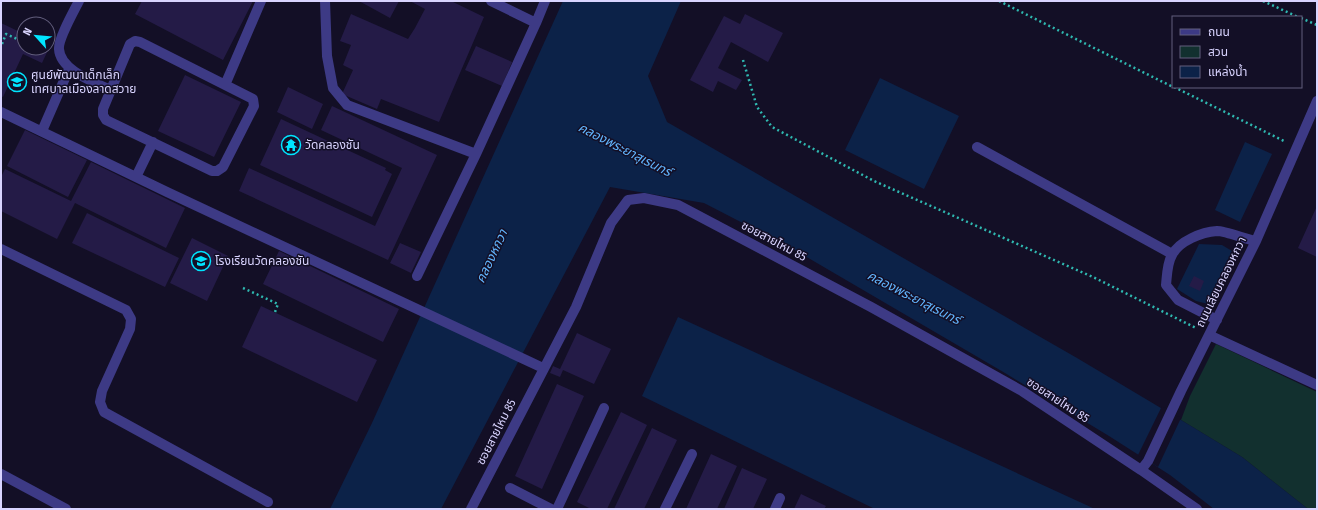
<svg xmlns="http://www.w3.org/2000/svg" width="1318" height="510" font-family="'Fira Sans Condensed','Noto Sans Thai',sans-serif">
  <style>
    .green { fill: #12302f }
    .water { fill: #0c2248 }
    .pier { fill: #130f26 }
    .building { fill: #241b47 }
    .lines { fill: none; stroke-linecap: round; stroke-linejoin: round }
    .path { stroke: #2fb8b0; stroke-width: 2.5; stroke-dasharray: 2 3; stroke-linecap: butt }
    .minor { stroke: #3d3a85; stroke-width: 10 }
    .labels { text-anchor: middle; stroke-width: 3; stroke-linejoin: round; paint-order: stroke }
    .poi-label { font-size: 12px; fill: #d9d4ff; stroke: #130f26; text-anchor: start }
    .street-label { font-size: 12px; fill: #d9d4ff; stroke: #130f26 }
    .water-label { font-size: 13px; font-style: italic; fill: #62b6ff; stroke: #130f26 }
  </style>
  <rect width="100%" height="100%" fill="#130f26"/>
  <path class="green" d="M1216,344L1317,392V509H1308L1242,457L1181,420L1190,396Z"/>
  <path class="water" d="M563,1H681L648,76L667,122L1077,358L1181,420L1242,457L1308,509H1214L1170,475L1109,436L1005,373L793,249L704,203L610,187L441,509H330L372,423Z
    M880,78L959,116L924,189L845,150Z
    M1245,142L1272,154L1240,222L1215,210Z
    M1199,244L1222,245L1232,251L1208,304L1196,301L1177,289Z
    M678,317L1095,509H875L642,396Z"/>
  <path class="pier" d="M1162,406L1181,418L1158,467L1138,455Z"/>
  <path class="building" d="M142,1H253L223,60L135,14Z
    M359,1H399L390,18Z
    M410,1H451L484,17L439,122L381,99L377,109L342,94L353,70L343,65L351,45L340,41L351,14L408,39L415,28L425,9Z
    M745,14L783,33L768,62L731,42L718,68L742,80L736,90L718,81L713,92L690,80L724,16L740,24Z
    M1,23L24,34V48H48V45L50,46L42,63L23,54L3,97L1,96Z
    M476,46L512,62L502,86L465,70Z
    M185,75L241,102L214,157L158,131Z
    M288,87L323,104L312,129L277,112Z
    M332,106L437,155L388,260L239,191L249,168L375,226L402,168L321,130Z
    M281,119L386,168L385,170L392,174L372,217L260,165Z
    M25,130L87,160L68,197L7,166Z
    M91,162L185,208L166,248L75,203L57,239L1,211V177L5,169L71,201Z
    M1317,206V257L1298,248Z
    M87,213L179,258L165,287L72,243Z
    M192,238L228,256L207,301L170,283Z
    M400,243L421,252L411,273L390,263Z
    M279,251L399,309L383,342L263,284Z
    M1194,276L1204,281L1200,291L1189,286Z
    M261,306L377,360L357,402L242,347Z
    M577,333L611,349L594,384L563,370L560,377L550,373L553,366L560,369Z
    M557,384L584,396L542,489L515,476Z
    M621,412L647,425L607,509H591L577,502Z
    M652,428L677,440L644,509H614Z
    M711,454L737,466L717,509H686Z
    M742,468L767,479L753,509H724Z
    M801,494L826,506L824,509H794Z"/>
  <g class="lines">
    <path class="path" d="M999,1L1173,87
      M1263,1L1298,17
      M1301,18L1317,25
      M2,44L6,34L24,42
      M36,48L44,52
      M743,60L757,107L772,127L874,181L1095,278L1196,328
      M1174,87L1284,141
      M243,288L278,304L275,312"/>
    <path class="minor" d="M79,1C74,11 58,39 59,49C60,70 94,82 110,90
      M325,1L327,56L333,88L347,105L476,154
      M491,1L536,23
      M135,41L140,42L253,99L254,106L223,167L217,171H212L106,120L103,115V109L130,44Z
      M225,85L261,1
      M1,112L167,192L543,368
      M42,131L69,69
      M977,147L1172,254
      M136,177L153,142
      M1,249L126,310L131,319L130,329L102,391L100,402L104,412L268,502
      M417,276L476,154L536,23L545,1
      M1217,320L1178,300L1166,285C1167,276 1167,263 1172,255C1179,241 1202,232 1217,231C1225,231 1246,239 1256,241
      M1209,335L1317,385
      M1141,470L1148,461L1181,391L1256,241L1317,101
      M1,474L66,509
      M510,488L551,509
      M471,509L576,307L611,223L628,200L644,198L678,205L871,307L1022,391L1141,470L1197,509
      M557,509L604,408
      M665,509L692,454
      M775,509L780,498"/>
  </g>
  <defs>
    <g id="school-ring" transform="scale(1)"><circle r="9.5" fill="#130f26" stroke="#00e5ff" stroke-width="1.5"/><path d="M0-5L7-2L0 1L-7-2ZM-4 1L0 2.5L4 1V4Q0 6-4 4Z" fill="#00e5ff"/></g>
    <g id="temple-ring" transform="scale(1)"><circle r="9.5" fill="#130f26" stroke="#00e5ff" stroke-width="1.5"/><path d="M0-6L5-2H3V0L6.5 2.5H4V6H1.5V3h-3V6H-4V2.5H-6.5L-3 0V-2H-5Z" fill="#00e5ff"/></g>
  </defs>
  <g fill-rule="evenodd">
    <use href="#school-ring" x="17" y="82"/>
    <use href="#temple-ring" x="291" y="145"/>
    <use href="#school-ring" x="201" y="261"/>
  </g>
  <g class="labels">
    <g class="poi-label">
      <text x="31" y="79">ศูนย์พัฒนาเด็กเล็ก<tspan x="31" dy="14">เทศบาลเมืองลาดสวาย</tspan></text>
      <text x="305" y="149">วัดคลองชัน</text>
      <text x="215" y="265">โรงเรียนวัดคลองชัน</text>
    </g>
    <g class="street-label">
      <text transform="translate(774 241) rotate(28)" y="4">ซอยสายไหม 85</text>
      <text transform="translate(1221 282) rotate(-64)" y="4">ถนนเลียบคลองหกวา</text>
      <text transform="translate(1058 400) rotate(33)" y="4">ซอยสายไหม 85</text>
      <text transform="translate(496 432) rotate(-63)" y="4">ซอยสายไหม 85</text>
    </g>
    <g class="water-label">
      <text transform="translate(625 149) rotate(27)" y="5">คลองพระยาสุเรนทร์</text>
      <text transform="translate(491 256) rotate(-65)" y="5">คลองหกวา</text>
      <text transform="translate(914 297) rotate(27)" y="5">คลองพระยาสุเรนทร์</text>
    </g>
  </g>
  <rect width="1318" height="510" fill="none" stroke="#d9d4ff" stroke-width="4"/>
  <rect x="1172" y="16" width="130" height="72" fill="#130f26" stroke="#625e7d"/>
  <rect x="1180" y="29" width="20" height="6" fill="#3d3a85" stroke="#625e7d"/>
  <text x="1208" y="36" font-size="12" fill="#d9d4ff">ถนน</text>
  <rect x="1180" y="46" width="20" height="12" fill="#12302f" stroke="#625e7d"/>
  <text x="1208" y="56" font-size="12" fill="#d9d4ff">สวน</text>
  <rect x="1180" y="66" width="20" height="12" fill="#0c2248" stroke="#625e7d"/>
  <text x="1208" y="76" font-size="12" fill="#d9d4ff">แหล่งน้ำ</text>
  <g transform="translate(36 36) rotate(297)"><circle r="19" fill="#130f26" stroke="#625e7d"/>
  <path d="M0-3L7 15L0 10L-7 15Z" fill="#00e5ff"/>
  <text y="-6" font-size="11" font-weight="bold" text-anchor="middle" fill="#d9d4ff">N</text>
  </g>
</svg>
